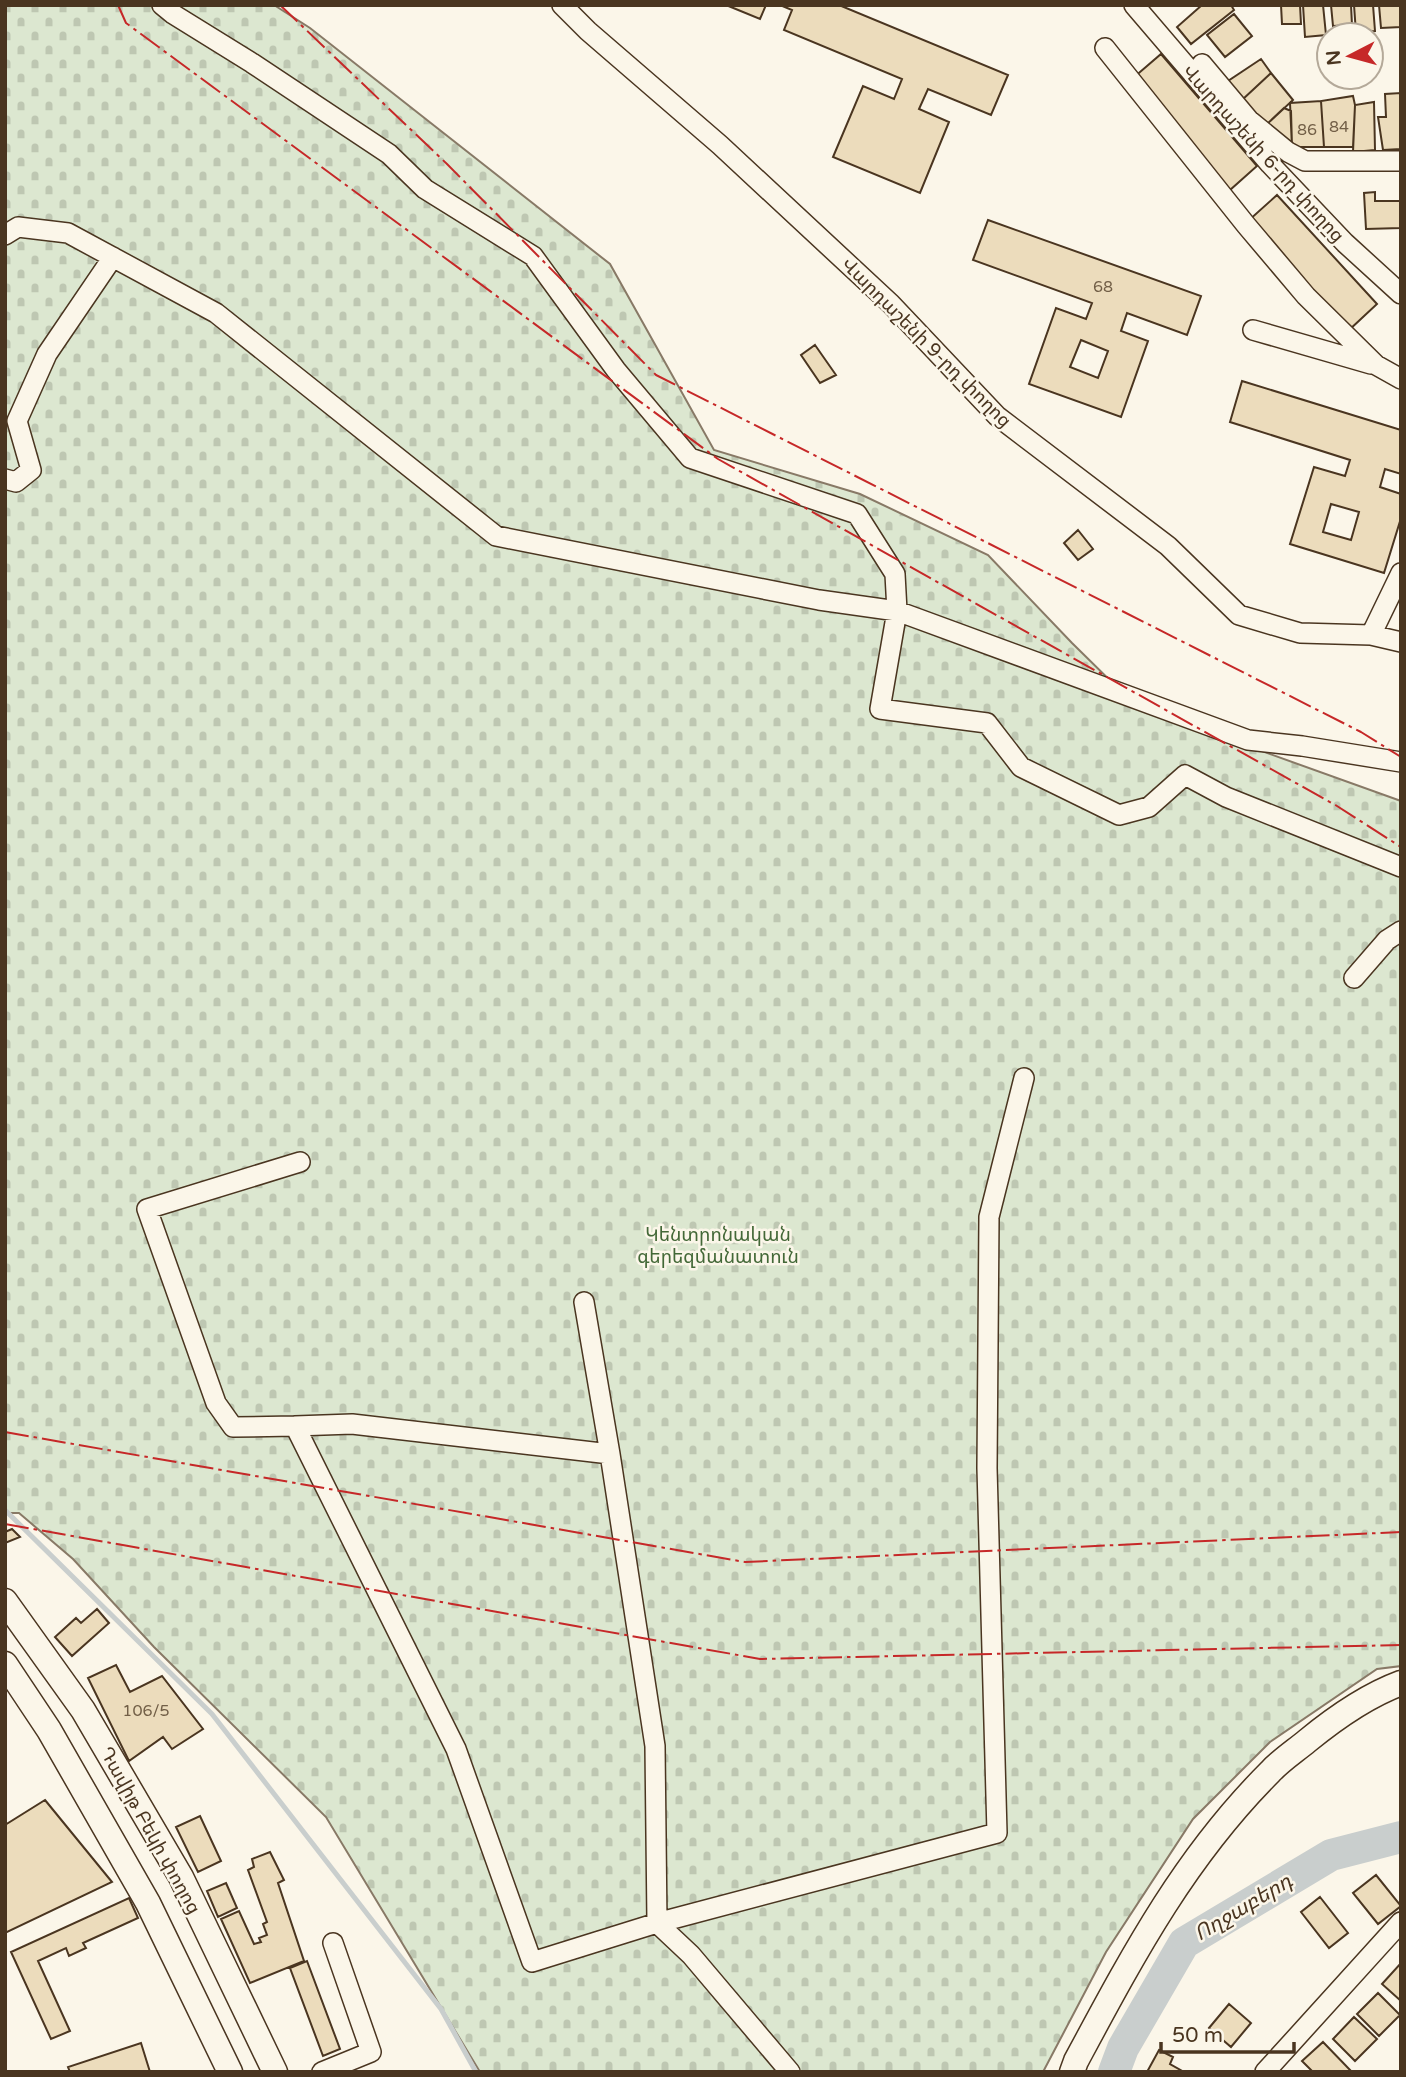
<svg xmlns="http://www.w3.org/2000/svg" width="1406" height="2077" font-family="'Varela Round','Noto Sans Armenian',sans-serif">
  <style>
    .cemetery { fill: url(#cemetery-stones); stroke: #887966; stroke-width: 2 }
    .lines { fill: none; stroke-linecap: round; stroke-linejoin: round }
    .stream { stroke: #c9cecd; stroke-width: 5 }
    .river { stroke: #c9cecd; stroke-width: 32 }
    .building { fill: #ecdcbc; stroke: #4a3520; stroke-width: 2; fill-rule: evenodd }
    .minor-casing { stroke: #4a3520; stroke-width: 22 }
    .major-casing { stroke: #4a3520; stroke-width: 27 }
    .minor { stroke: #fbf6e9; stroke-width: 19 }
    .major { stroke: #fbf6e9; stroke-width: 24 }
    .power { stroke: #c62828; stroke-width: 2; stroke-dasharray: 24 5 3.5 5; stroke-linecap: butt }
    .labels { text-anchor: middle; stroke-width: 5; stroke-linejoin: round; paint-order: stroke }
    .number-label { font-size: 16px; fill: #725f47 }
    .street-label { font-size: 19px; fill: #4a3520; stroke: #fbf6e9 }
    .park-label { font-size: 19px; fill: #436837; stroke: #fbf6e9 }
    .water-label { font-size: 21px; font-style: italic; fill: #4a3520; stroke: #fbf6e9 }
  </style>
  <defs>
    <pattern id="cemetery-stones" width="16" height="16" patternUnits="userSpaceOnUse" patternTransform="scale(1.75)"><rect width="16" height="16" fill="#dce7d0"/><path d="M2 7V4a2 2 0 0 1 4 0v3zM10 15v-3a2 2 0 0 1 4 0v3z" fill="#bec7b2"/></pattern>
  </defs>
  <rect width="100%" height="100%" fill="#fbf6e9"/>
  <path class="cemetery" d="M5,5H274L310,28L610,264L714,450L860,494L988,555L1072,643L1136,706L1401,801V1666L1377,1669L1270,1742L1193,1819L1106,1952L1043,2072H480L326,1817L154,1647L73,1559L19,1513H5Z"/>
  <g class="lines">
    <path class="stream" d="M5,1510L212,1714L441,2009L476,2072"/>
    <path class="river" d="M1114,2072L1123,2048L1184,1943L1331,1855L1401,1837"/>
  </g>
  <path class="building" d="M726,5H766L760,19Z
    M780,5H839L1008,75L991,115L928,89L919,109L949,122L920,193L833,157L863,86L894,99L902,79L784,30L792,10Z
    M1202,5H1231L1234,10L1191,44L1177,27Z
    M1281,5H1300L1301,24H1282Z
    M1303,5H1323L1326,35L1305,37Z
    M1331,5H1351L1352,25L1333,26Z
    M1354,5H1373L1375,31L1356,33Z
    M1379,5H1401V27L1381,28Z
    M1234,14L1252,36L1225,57L1207,35Z
    M1161,54L1257,166L1230,190L1133,78Z
    M1261,59L1271,73L1242,100L1228,81Z
    M1271,73L1293,100L1266,125L1242,100Z
    M1401,93V149L1383,150L1378,117H1386L1385,94Z
    M1353,96L1355,105L1353,147H1324L1321,101Z
    M1321,101L1324,147H1292L1290,103Z
    M1374,102L1375,150L1353,152L1355,105Z
    M1284,108L1291,111L1292,147L1266,125Z
    M1375,192V201H1401V228L1366,229L1364,193Z
    M1277,195L1377,304L1348,331L1248,221Z
    M988,220L1201,296L1187,335L1127,313L1121,331L1148,341L1121,417L1029,384L1056,308L1086,319L1092,303L973,260ZM1081,340L1108,351L1098,378L1070,367Z
    M815,345L836,375L820,383L801,355Z
    M1242,381L1401,430V474L1385,469L1380,487L1401,494V518L1384,573L1290,544L1314,467L1345,476L1350,460L1230,422ZM1331,504L1359,512L1351,540L1323,532Z
    M1078,530L1093,549L1078,560L1064,543Z
    M12,1529L20,1537L5,1543V1532Z
    M97,1609L109,1623L72,1656L55,1637L76,1618L81,1623Z
    M116,1665L130,1692L162,1676L203,1729L172,1749L163,1737L129,1761L88,1678Z
    M45,1800L112,1882L5,1933V1825Z
    M200,1816L221,1861L198,1872L176,1827Z
    M270,1852L284,1880L278,1883L304,1961L250,1983L221,1919L239,1911L254,1944L261,1942L259,1938L267,1935L263,1924L267,1922L248,1870L254,1867L252,1859Z
    M1376,1875L1401,1906L1378,1924L1353,1893Z
    M226,1883L237,1908L218,1917L207,1891Z
    M1320,1897L1348,1933L1329,1948L1301,1912Z
    M129,1898L138,1918L83,1943L86,1948L69,1956L66,1948L38,1961L70,2031L51,2039L11,1952Z
    M307,1961L340,2049L323,2056L290,1968Z
    M1401,1963V2001L1382,1984Z
    M1378,1993L1400,2015L1379,2036L1357,2014Z
    M1229,2004L1251,2023L1231,2047L1209,2028Z
    M1354,2017L1377,2039L1355,2061L1333,2039Z
    M1323,2042L1352,2072H1313L1302,2061Z
    M141,2043L150,2072H70L68,2067Z
    M1159,2050L1173,2057L1170,2064L1184,2072H1147Z"/>
  <g class="lines">
    <g class="minor-casing">
      <path id="minor" d="M162,5L173,14L252,63L389,154L425,189L533,256L616,370L690,458L857,514L895,574L897,611L880,709L987,723L1021,767L1119,815L1149,807L1185,775L1226,797L1401,867
        M562,5L588,31L720,145L891,304L997,416L1168,546L1239,615L1300,633L1371,635L1401,642
        M1134,5L1270,164L1345,243L1401,294
        M1105,48L1246,225L1306,296L1376,365L1401,379
        M1202,64L1249,120L1288,152L1305,161H1401
        M5,235L18,227L68,233L216,313L496,536L819,600L897,611L1248,740L1302,746L1401,762
        M1253,330L1371,364
        M5,479L16,482L31,470L17,421L47,354L113,257
        M1371,635L1401,573
        M1354,978L1387,940L1401,931
        M300,1162L147,1209L216,1403L233,1427L295,1426L456,1749L532,1962L657,1923L691,1955L790,2072
        M584,1302L610,1454L655,1746L657,1923L997,1833L987,1468L989,1217L1024,1078
        M295,1426L352,1424L610,1454
        M322,2072L371,2052L333,1943
        M1265,2072L1401,1922"/>
    </g>
    <g class="major-casing">
      <path id="major" d="M5,1601L83,1710L181,1877L275,2072
        M5,1664L49,1730L148,1903L230,2072
        M1072,2072L1076,2061C1133,1955 1184,1858 1270,1772C1281,1760 1295,1751 1307,1741C1335,1718 1366,1696 1401,1683"/>
    </g>
    <use href="#minor" class="minor"/>
    <use href="#major" class="major"/>
    <path class="power" d="M118,5L126,23L718,459L1337,806L1401,847
      M280,5L447,164L656,375L1361,732L1401,757
      M5,1432L745,1562L1401,1532
      M5,1524L760,1659L1401,1645"/>
  </g>
  <g class="labels">
    <g class="number-label">
      <text x="1339" y="132">84</text>
      <text x="1307" y="135">86</text>
      <text x="1103" y="292">68</text>
      <text x="146" y="1716">106/5</text>
    </g>
    <g class="street-label">
      <text transform="translate(1264 153) rotate(48)" y="7">Վարդաշենի 6-րդ փողոց</text>
      <text transform="translate(927 342) rotate(45)" y="7">Վարդաշենի 9-րդ փողոց</text>
      <text transform="translate(151 1830) rotate(61)" y="7">Դավիթ Բեկի փողոց</text>
    </g>
    <g class="park-label">
      <text x="718" y="1241">Կենտրոնական<tspan x="718" dy="22">գերեզմանատուն</tspan></text>
    </g>
    <g class="water-label">
      <text transform="translate(1243 1907) rotate(-31)" y="7">Ողջաբերդ</text>
    </g>
  </g>
  <rect width="1406" height="2077" fill="none" stroke="#4a3520" stroke-width="14"/>
  <g transform="translate(1350 56) rotate(264)"><circle r="33" fill="#fbf6e9" stroke="#b4a999" stroke-width="2"/>
  <path d="M0-5L12 26L0 18L-12 26Z" fill="#c62828"/>
  <text y="-10" font-size="19" font-weight="bold" text-anchor="middle" fill="#4a3520">N</text>
  </g>
  <path d="M1161 2042v10h133v-10" fill="none" stroke="#4a3520" stroke-width="3.5"/>
  <text x="1172" y="2042" font-size="21" fill="#4a3520" stroke="#fbf6e9" stroke-width="5" paint-order="stroke">50 m</text>
</svg>
